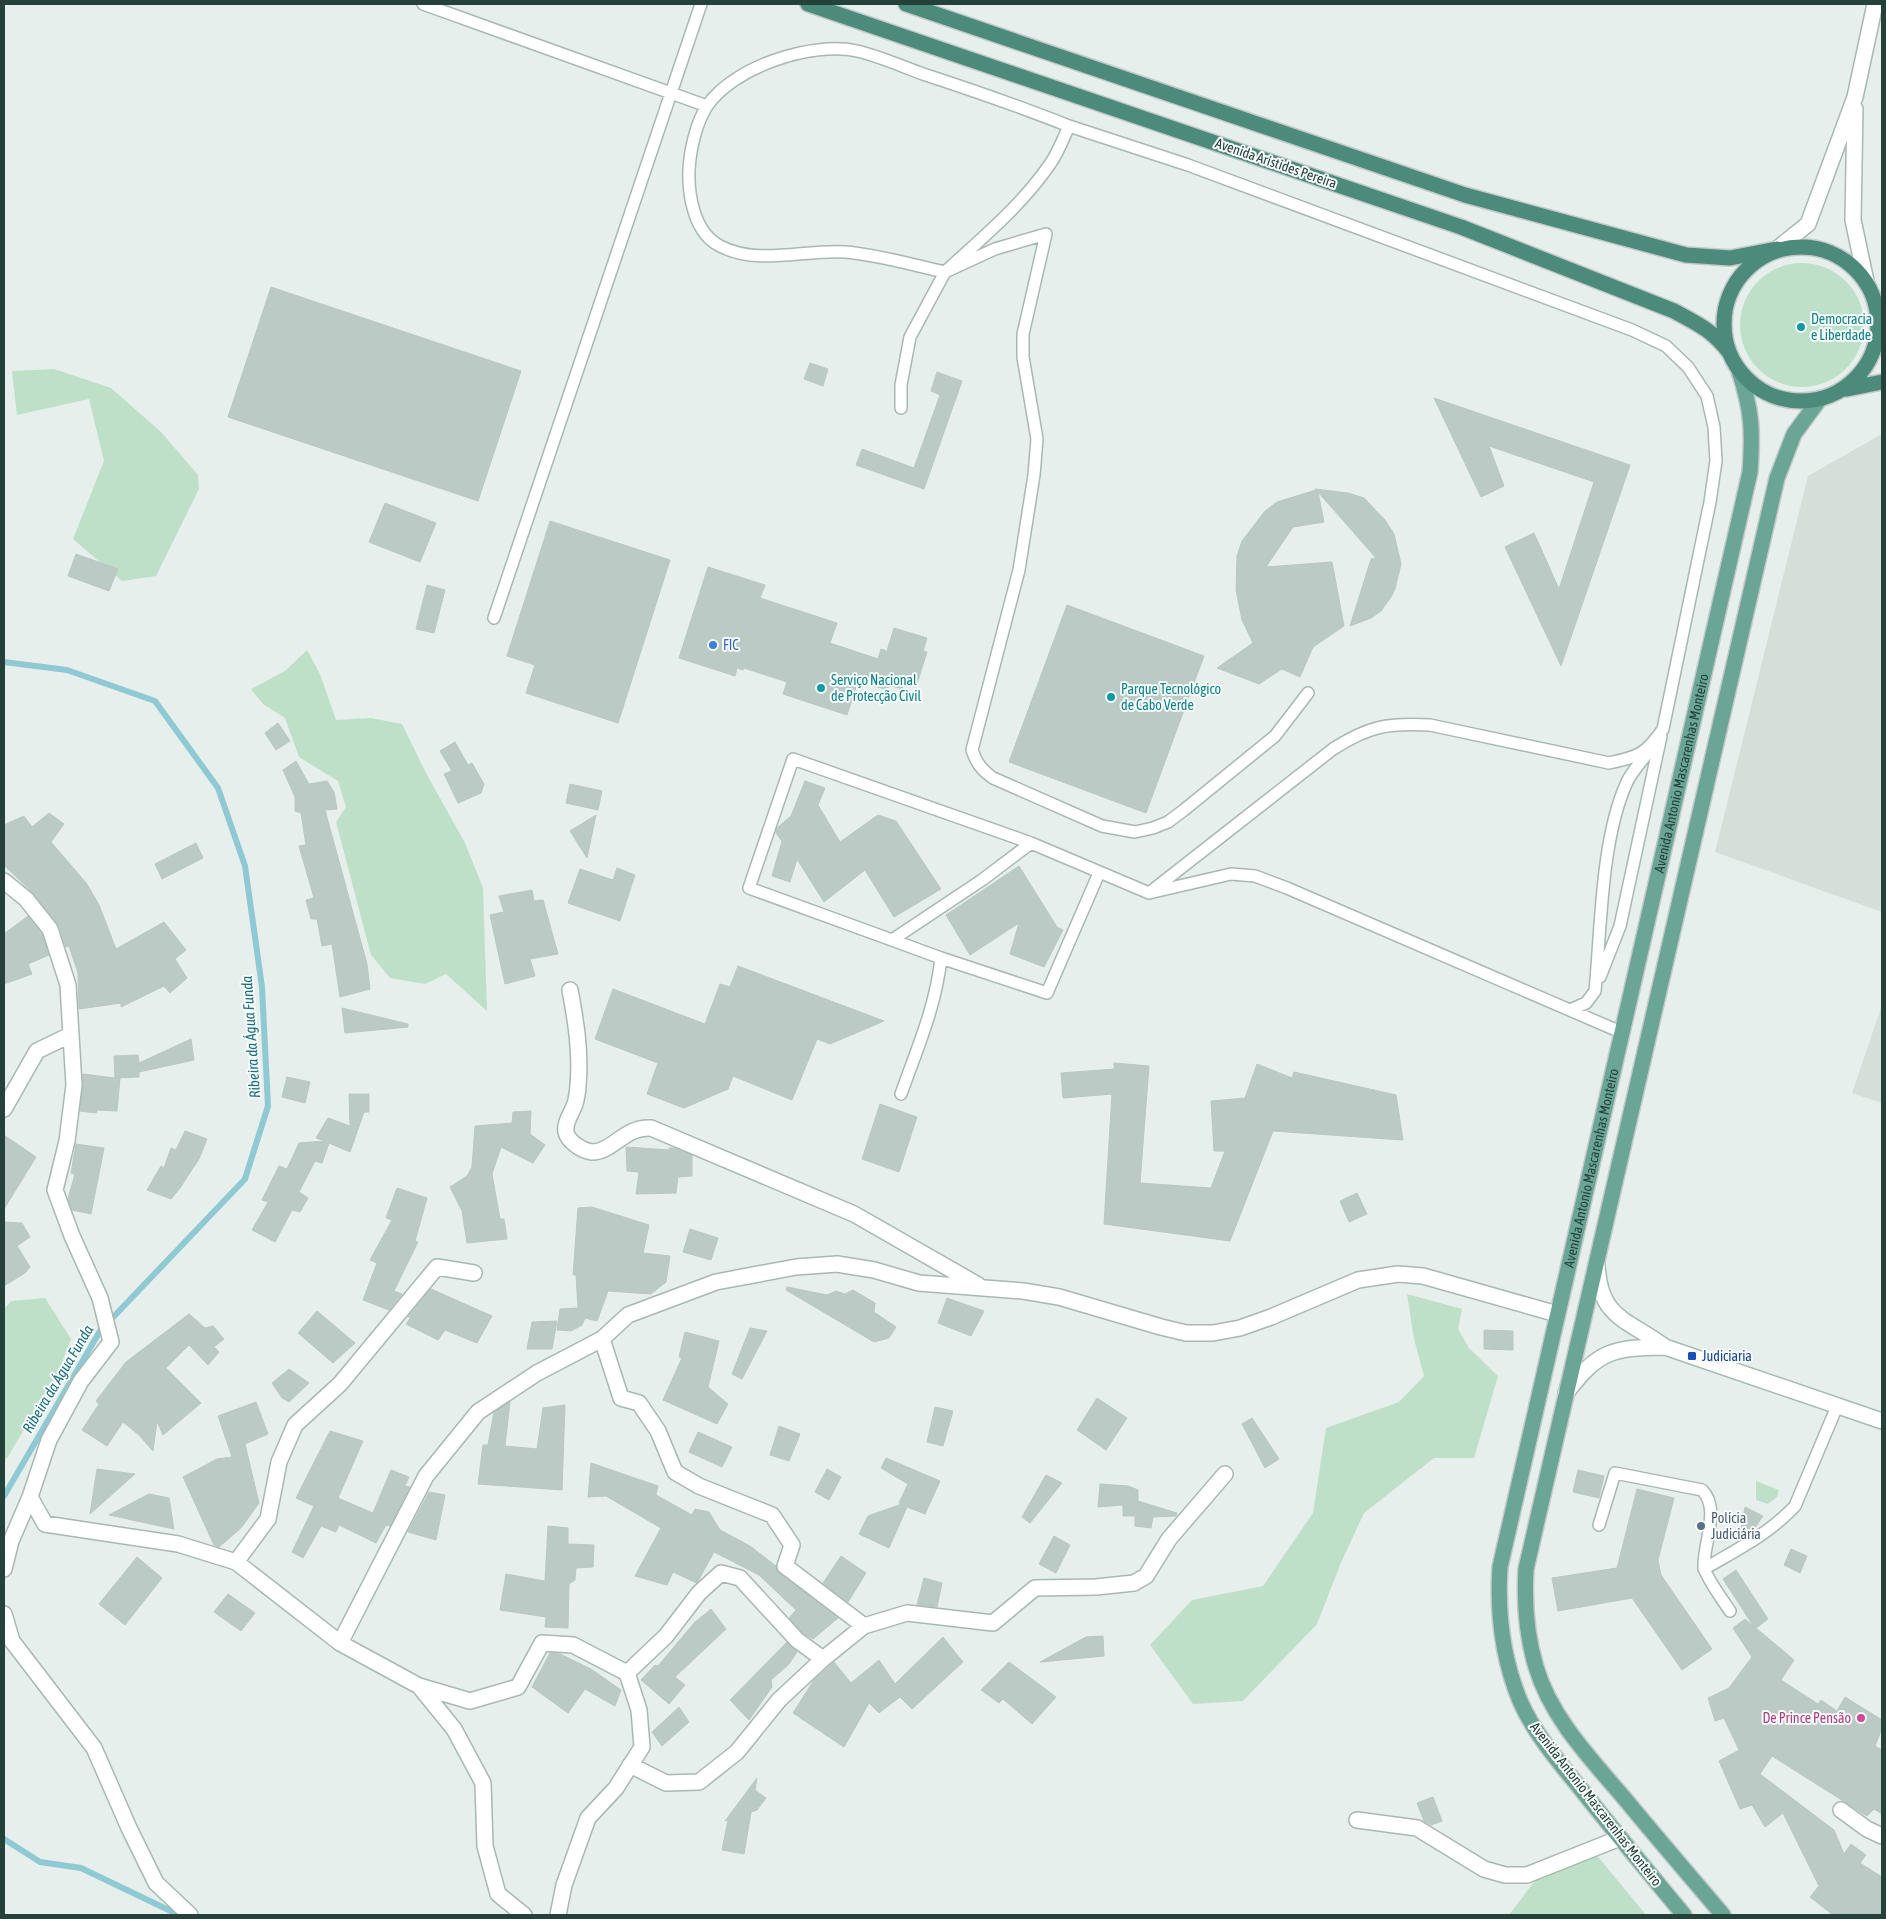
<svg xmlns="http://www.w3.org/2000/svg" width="1886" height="1919" font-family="'Asap Condensed',sans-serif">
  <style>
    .built { fill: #d4dfda }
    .green { fill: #bfe0c8 }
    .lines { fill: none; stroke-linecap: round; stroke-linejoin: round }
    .stream { stroke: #8ec9d4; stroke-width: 6 }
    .building { fill: #bbcac4; stroke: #b8c9c2 }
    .service-casing { stroke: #a8b8b2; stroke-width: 14 }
    .minor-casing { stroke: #a8b8b2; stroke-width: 18 }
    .secondary-casing { stroke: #a4bbb3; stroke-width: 18 }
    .primary-casing { stroke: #c2cac8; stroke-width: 18 }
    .trunk-casing { stroke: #c2cac8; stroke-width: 18 }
    .service { stroke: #fff; stroke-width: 11 }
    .minor { stroke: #fff; stroke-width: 15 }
    .secondary { stroke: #fff; stroke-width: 15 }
    .primary { stroke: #6aa596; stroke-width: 15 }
    .trunk { stroke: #4c8a7c; stroke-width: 15 }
    .culture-dot { fill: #0f9aa8; stroke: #f7fbf9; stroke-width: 2 }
    .shop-dot { fill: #3f7fe0; stroke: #f7fbf9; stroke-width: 2 }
    .transit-dot { fill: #1a4fb4; stroke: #f7fbf9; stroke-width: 2 }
    .service-dot { fill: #5c6f8a; stroke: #f7fbf9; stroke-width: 2 }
    .hotel-dot { fill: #d1479c; stroke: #f7fbf9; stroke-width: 2 }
    .labels { text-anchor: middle; stroke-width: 4; stroke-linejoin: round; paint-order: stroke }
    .street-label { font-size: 14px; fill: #24423a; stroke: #f7fbf9 }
    .culture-label { font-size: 14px; fill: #0d838f; stroke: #f7fbf9; text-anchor: start }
    .shop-label { font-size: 14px; fill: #366cbe; stroke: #f7fbf9; text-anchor: start }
    .transit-label { font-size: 14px; fill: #164399; stroke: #f7fbf9; text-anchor: start }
    .service-label { font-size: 14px; fill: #4e5e75; stroke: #f7fbf9; text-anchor: start }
    .hotel-label { font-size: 14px; fill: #b23c85; stroke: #f7fbf9; text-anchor: end }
    .water-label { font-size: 15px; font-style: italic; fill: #1c6f80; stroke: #f7fbf9 }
  </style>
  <rect width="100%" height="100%" fill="#e6efeb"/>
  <path class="built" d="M1882,434V912L1715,852L1808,476Z
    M1882,1005V1103L1852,1093Z"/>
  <path class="green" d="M1740 325a62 62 0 1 1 124 0a62 62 0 1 1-124 0Z
    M54,369L111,388L161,432L198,475L199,489L156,576L122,581L73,539L104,461L89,399L17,415L12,371Z
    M307,650L320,674L336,720L371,718L402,724L426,773L465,843L483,888L487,1011L446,974L425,984L390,978L371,955L336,822L346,807L338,781L299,757L285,718L263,704L251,689L285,671Z
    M1407,1294L1462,1309L1458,1329L1469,1348L1498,1376L1474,1458H1434L1364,1513L1340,1565L1317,1624L1243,1701L1193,1704L1150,1645L1192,1600L1263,1586L1313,1513L1326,1428L1399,1402L1424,1376L1414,1339Z
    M45,1298L71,1339L57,1375L7,1458L4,1459V1309L11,1301Z
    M1756,1481L1779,1490L1777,1497L1768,1504L1756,1500Z
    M1595,1853L1646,1915H1509L1555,1854Z"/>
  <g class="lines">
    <path class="stream" d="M4,662L67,670L155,701L218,788L245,866L262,987L268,1106L245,1179L100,1331L4,1496
      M4,1839L40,1862L81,1868L179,1915"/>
  </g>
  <path class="building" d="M271,287L521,371L478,501L228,417Z
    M810,363L828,369L823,386L804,379Z
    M937,372L962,381L924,489L856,465L862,449L914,468L940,395L931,391Z
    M1434,398L1630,465L1561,666L1505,547L1534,533L1559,589L1594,482L1489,446L1504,486L1481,497Z
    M1315,489L1348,493L1364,498L1385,520L1394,534L1401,564L1395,589L1391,597L1381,611L1371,618L1350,626L1371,559L1376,558L1318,492L1324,522L1293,527L1266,567L1332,562L1344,626L1313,647L1300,677L1282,669L1259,684L1217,668L1253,643L1242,620L1236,590L1237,556L1242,541L1265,511L1277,502L1316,490Z
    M385,503L436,523L420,562L369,542Z
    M550,521L670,560L618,723L526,693L535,665L507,656Z
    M76,554L118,569L109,591L68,576Z
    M708,567L765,585L760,598L837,623L830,643L878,659L881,649L887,651L894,628L927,638L923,651L927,652L916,687L904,683L902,689L889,685L888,690L858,681L847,715L783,694L787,682L744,668L743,670L737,668L735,676L679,658Z
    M427,585L445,590L434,633L416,629Z
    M1067,605L1204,656L1146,813L1009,762Z
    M278,723L290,741L276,750L265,733Z
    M455,742L468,765L472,763L484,784L481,793L458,803L444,774L452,771L440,751Z
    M296,761L309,784L327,781L334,792L337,809L325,810L367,964L370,989L340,997L332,944L322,946L317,919H311L306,900L314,898L299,846L306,845L301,813L295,811V797L283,770Z
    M805,781L825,788L818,805L840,842L878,815L896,821L941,889L894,917L865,870L824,902L797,859L790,882L772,876L782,841L776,833L777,828L791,816Z
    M570,784L602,791L598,810L566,803Z
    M49,813L64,824L51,842L87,884L99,905L116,949L164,922L186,950L175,959L187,978L170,993L164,986L121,1007V1003L79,1009L78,973L69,946L66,947L59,926L33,893L4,865V825L24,816L32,827Z
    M596,815L587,858L570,831Z
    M196,843L203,858L162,879L155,864Z
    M1019,866L1057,927L1063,930L1044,967L1010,954L1019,923L970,955L946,915Z
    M617,868L635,875L620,921L568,903L580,869L613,880Z
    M532,890L534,901L543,900L558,954L530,959L535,976L505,984L490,915L504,912L499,896Z
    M28,916L42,934L49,955L28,964L32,974L4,984V934Z
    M738,966L884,1021L830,1044L817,1039L792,1100L733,1076L728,1089L684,1108L647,1094L658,1063L595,1039L613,989L705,1024L720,984L730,987Z
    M342,1008L408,1024V1027L345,1033Z
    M191,1039L194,1060L139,1072V1077L116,1078H120L117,1111L97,1110L96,1113L80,1111L83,1074L115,1078L114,1056L138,1055L139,1063Z
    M1114,1063L1149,1066L1140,1183L1211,1188L1225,1151H1214L1211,1101L1245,1098L1257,1064L1292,1078L1294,1072L1396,1095L1403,1140L1273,1131L1230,1241L1104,1224L1112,1094L1063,1098L1061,1073L1114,1069Z
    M287,1077L310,1082L305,1103L282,1097Z
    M349,1094H369V1112H364L350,1152L329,1143L322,1163L315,1161L299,1192L308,1198L300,1212L292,1210L275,1242L252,1230L268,1202L262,1200L279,1166L287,1169L299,1143L325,1141L316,1138L328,1118L350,1126Z
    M880,1104L917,1117L899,1172L862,1159Z
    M531,1111L530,1134L545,1145L533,1163L501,1147L492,1174L500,1219H504L507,1239L467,1243L462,1211L450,1187L467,1176L472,1167L475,1126L512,1123L513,1112Z
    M185,1131L207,1139L199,1159L180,1188L171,1199L147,1190L161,1166L164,1168L171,1148L176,1150Z
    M4,1135L36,1157L4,1209Z
    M76,1144L104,1148L91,1214L72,1210L68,1199L75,1174L71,1173Z
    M626,1147L669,1150V1148H674L692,1155V1176L678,1177L676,1193L636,1194L639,1172L627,1171Z
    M397,1188L427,1198L415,1241L418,1242L394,1291L402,1294L389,1310L363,1300L377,1263L370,1260L392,1220L386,1218Z
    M1357,1193L1367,1214L1349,1222L1340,1201Z
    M592,1207L649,1225L643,1253L670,1256L666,1282L651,1294L608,1291L597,1321L585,1318L582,1325L571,1331L557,1330L560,1309L578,1308L576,1275H573L578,1208Z
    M4,1222L22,1223L30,1237L17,1246L30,1267L25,1273L4,1286Z
    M690,1229L718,1238L711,1260L683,1252Z
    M787,1287L827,1295L836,1291L845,1294L853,1290L875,1303L874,1312L896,1327L889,1338L874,1342L786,1290Z
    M431,1289L492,1316L477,1343L445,1330L438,1340L406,1324L411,1317H408Z
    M947,1298L984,1311L971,1336L938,1323Z
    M317,1311L355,1343L333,1363L298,1333Z
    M189,1314L205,1328L213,1326L224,1339L214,1347L219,1352L208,1365L189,1345L166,1368L201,1403L163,1435L157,1421L153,1451L139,1435L123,1422L107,1446L82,1430L99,1404L96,1401L126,1362Z
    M557,1321L552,1349H527L532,1322Z
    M750,1328L767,1331L742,1379L732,1374Z
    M1484,1330L1513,1331V1350L1484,1349Z
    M685,1332L719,1341L708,1387L728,1404L717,1424L663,1400L682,1358L679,1357Z
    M289,1369L309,1383L289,1402L282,1398L272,1383Z
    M1097,1398L1127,1418L1106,1450L1077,1430Z
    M256,1402L268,1434L245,1444L259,1503L241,1528L219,1547L214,1545L183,1477L217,1459L232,1457L218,1416Z
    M510,1402L505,1446L537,1449L543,1408L565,1405L562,1490L478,1484L483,1445H488L494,1412Z
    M935,1407L953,1411L943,1446L927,1442Z
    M1252,1418L1279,1459L1265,1468L1242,1424Z
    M779,1426L800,1434L789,1461L770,1455Z
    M330,1431L363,1441L338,1498L373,1513L391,1470L409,1477L405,1486L410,1487L390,1526L386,1525L376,1543L339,1525L336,1532L321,1526L303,1558L292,1552L314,1506L296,1498Z
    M698,1432L732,1447L722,1467L689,1452Z
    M886,1458L940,1481L925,1514L907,1507L889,1548L859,1534L868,1516L902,1504L899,1503L908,1484L881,1468Z
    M591,1463L658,1486L656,1495L692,1515L695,1509L709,1512L720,1530L750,1546L776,1566L779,1573L838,1618L813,1639L803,1633L789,1618L796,1610L759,1575L714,1552L697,1583L673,1572L667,1585L635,1576L661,1528L606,1496L588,1497Z
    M97,1469L135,1474L90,1514Z
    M827,1469L841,1477L829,1500L815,1492Z
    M1578,1470L1604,1476L1599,1498L1573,1492Z
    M1046,1475L1062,1483L1030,1523L1022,1517Z
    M1100,1484L1128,1486L1138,1490V1501L1177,1513L1176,1516L1153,1517L1151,1528L1135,1526V1516H1123V1505L1098,1507Z
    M1637,1489L1674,1498L1658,1560L1661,1575L1712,1649L1682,1670L1632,1598L1558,1611L1552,1578L1617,1568Z
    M429,1492L445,1495L436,1540L408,1532Z
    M149,1494L169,1498L174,1529L109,1515Z
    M1745,1507L1763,1516L1752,1532L1739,1540Z
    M548,1526L568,1528V1544L594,1545L593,1567L576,1568L575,1580L569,1584L568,1628L545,1627L546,1617L500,1610L506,1574L545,1581Z
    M1054,1536L1070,1545L1056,1573L1039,1564Z
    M1791,1549L1807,1556L1800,1573L1784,1565Z
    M841,1556L866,1573L848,1602L823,1583Z
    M137,1557L162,1578L125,1625L99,1604Z
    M1736,1570L1768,1619L1756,1628L1794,1660L1781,1680L1818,1704L1821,1700L1837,1711L1845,1697L1882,1720V1728L1875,1746L1882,1750V1814L1874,1809L1867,1816L1772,1756L1760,1774L1834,1830L1844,1854L1851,1844L1866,1855L1860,1863L1882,1877V1915H1833L1810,1897L1819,1886L1783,1813L1765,1827L1752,1805L1740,1809L1719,1761L1739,1750L1724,1718L1715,1721L1708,1698L1729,1688L1752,1657L1733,1628L1745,1619L1754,1627L1723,1579Z
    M924,1578L942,1583L937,1607L917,1605Z
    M228,1594L255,1613L241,1631L214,1612Z
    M711,1609L726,1629L675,1677L685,1685L669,1704L641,1680L655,1665L658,1666L694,1623Z
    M1103,1636L1104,1656L1040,1662L1086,1637Z
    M943,1637L963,1662L912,1709L900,1697L879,1713L869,1703L844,1747L793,1713L814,1680L834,1662L851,1683L879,1660L895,1684Z
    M787,1642L797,1652L789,1664L771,1680L772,1687L749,1720L730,1700Z
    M550,1653L560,1654L591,1669L621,1690L615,1706L585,1689L568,1713L532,1687Z
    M1009,1662L1056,1697L1032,1724L1003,1699L999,1703L981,1690Z
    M679,1707L689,1722L662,1746L652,1732Z
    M757,1778L755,1790L766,1798L757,1810L751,1812L744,1854L722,1850L728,1820L725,1821Z
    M1433,1797L1442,1821L1431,1825L1424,1821L1417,1803Z"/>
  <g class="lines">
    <g class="service-casing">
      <path id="service" d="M423,4L707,106
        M901,408V385L910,337L945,272C913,265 879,255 846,252C804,249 758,266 720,246C694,233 688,195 689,170C690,150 696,123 707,106C733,67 812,41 857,51C879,56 901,66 923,74C972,90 1021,107 1069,126
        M494,618L701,4
        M1149,893L1333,749C1369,726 1387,723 1430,725L1609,763C1638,757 1646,754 1663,729L1710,502L1716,461L1714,427L1707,396L1688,367L1666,346L1632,330L1188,165L1069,126C1063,139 1058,153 1050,164C1022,205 982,238 945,272L995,249L1046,234L1023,334V357L1037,439L1034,475L1019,570L972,750C976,763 982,770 993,778L1102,826L1135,832L1153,828L1168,822L1184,810L1275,736L1308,693
        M892,940L749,888L793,759L1031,843
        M941,958L1047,993L1099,873
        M1600,977L1620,926L1661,736
        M1570,1010L1586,1003L1595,991C1601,929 1601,838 1627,782C1632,771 1642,761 1649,751
        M901,1094C917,1049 936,1006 941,958L892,940L982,880L1031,843L1149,893L1231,874L1255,876L1287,888L1623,1033
        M1599,1525L1615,1473L1702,1490C1721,1509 1703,1544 1704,1567C1705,1576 1724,1602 1730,1611
        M1704,1569C1736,1550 1769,1534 1795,1506L1838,1404"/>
    </g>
    <g class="minor-casing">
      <path id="minor" d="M1855,109L1853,220L1866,281
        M1777,249L1808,224L1855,97L1875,4
        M4,881L26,899L50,929L68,985L74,1085L67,1141L55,1190L72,1236L100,1298L111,1342L81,1381L49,1440L30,1497L11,1541L4,1569
        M570,990C576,1022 581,1053 578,1085C578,1090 577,1095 576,1100C574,1111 564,1121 566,1132C568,1142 583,1151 592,1152C613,1152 625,1126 651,1128L854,1214L978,1285
        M4,1109L37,1051L70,1035
        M602,1339L621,1398L639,1403L658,1431L675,1472L699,1486L772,1515L792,1545L785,1566L864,1626
        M30,1497L45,1524L178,1544L236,1562
        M4,1614L12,1641L94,1748L129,1828L156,1883L190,1915
        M340,1643L236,1562L268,1519L279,1462L295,1425L340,1384L437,1267L474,1273
        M627,1673L666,1636L699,1593L721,1573L740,1578L797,1640L823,1659
        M419,1686L470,1701L518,1687L542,1643L573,1645L627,1673L639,1710L642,1747L616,1788L588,1818L564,1885L558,1915
        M630,1765L666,1783L699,1782L737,1752L779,1700L823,1659L864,1626L907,1613L993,1623L1035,1588L1096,1587L1134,1583L1146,1576L1169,1539L1225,1474
        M1841,1810L1867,1829L1882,1836
        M1357,1820L1417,1828L1484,1869L1505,1875H1527L1620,1838
        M524,1915L498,1894L485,1846L483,1783L454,1729L419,1686L340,1643L426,1476L478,1412L537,1373L602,1339L628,1315L716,1282L796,1267L837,1264L874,1270L919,1283L1023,1291L1059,1297L1161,1327L1186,1333H1213L1240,1328L1271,1317L1358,1280L1398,1274L1423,1276L1557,1314"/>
    </g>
    <g class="secondary-casing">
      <path id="secondary" d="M1597,1265C1600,1320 1628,1319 1665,1347L1882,1421
        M1566,1393C1599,1350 1612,1348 1665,1347"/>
    </g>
    <g class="primary-casing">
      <g id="primary">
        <path id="s1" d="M1684,1915C1649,1873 1614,1831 1580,1788C1558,1761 1534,1733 1520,1701C1502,1657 1497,1613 1500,1567L1750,472C1753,430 1752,411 1739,371"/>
        <path d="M1723,1915C1690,1876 1657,1838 1625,1799C1591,1759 1551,1718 1536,1667C1526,1634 1524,1602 1526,1569L1777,478L1794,434L1819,400"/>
      </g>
    </g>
    <g class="trunk-casing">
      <path id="trunk" d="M808,4L1461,227L1674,311C1698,324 1712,330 1729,352
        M906,4L1465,195L1686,255L1730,258L1777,249
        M1724 324a77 77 0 1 1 154 0a77 77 0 1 1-154 0Z
        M1847,389L1882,382"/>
    </g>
    <use href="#service" class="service"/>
    <use href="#minor" class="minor"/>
    <use href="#secondary" class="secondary"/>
    <use href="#primary" class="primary"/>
    <use href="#trunk" class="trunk"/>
  </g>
  <g class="culture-dot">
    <circle cx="1801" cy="327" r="5"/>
    <circle cx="821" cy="688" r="5"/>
    <circle cx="1111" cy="697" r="5"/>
  </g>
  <circle class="shop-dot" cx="713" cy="645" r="5"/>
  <rect class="transit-dot" x="1687" y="1351" width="10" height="10" rx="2.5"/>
  <circle class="service-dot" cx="1701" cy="1526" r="5"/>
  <circle class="hotel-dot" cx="1861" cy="1718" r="5"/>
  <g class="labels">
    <g class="street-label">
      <text transform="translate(1276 163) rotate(19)" y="5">Avenida Aristides Pereira</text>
      <text dy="5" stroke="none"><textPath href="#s1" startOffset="1221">Avenida Antonio Mascarenhas Monteiro</textPath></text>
      <text dy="5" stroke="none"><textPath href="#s1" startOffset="816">Avenida Antonio Mascarenhas Monteiro</textPath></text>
      <text transform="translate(1596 1804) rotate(52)" y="5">Avenida Antonio Mascarenhas Monteiro</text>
    </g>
    <g class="culture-label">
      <text x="1811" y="324">Democracia<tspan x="1811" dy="16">e Liberdade</tspan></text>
      <text x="831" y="685">Serviço Nacional<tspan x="831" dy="16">de Protecção Civil</tspan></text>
      <text x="1121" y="694">Parque Tecnológico<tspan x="1121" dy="16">de Cabo Verde</tspan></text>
    </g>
    <g class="shop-label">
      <text x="723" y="650">FIC</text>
    </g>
    <g class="transit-label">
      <text x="1702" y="1361">Judiciaria</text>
    </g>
    <g class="service-label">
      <text x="1711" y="1523">Polícia<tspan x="1711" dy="16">Judiciária</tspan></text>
    </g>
    <g class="hotel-label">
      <text x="1851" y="1723">De Prince Pensão</text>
    </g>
    <g class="water-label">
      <text transform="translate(251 1037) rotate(-94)" y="5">Ribeira da Água Funda</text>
      <text transform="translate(58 1379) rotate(-59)" y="5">Ribeira da Água Funda</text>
    </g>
  </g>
  <rect width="1886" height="1919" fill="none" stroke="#24423a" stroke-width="10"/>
</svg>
